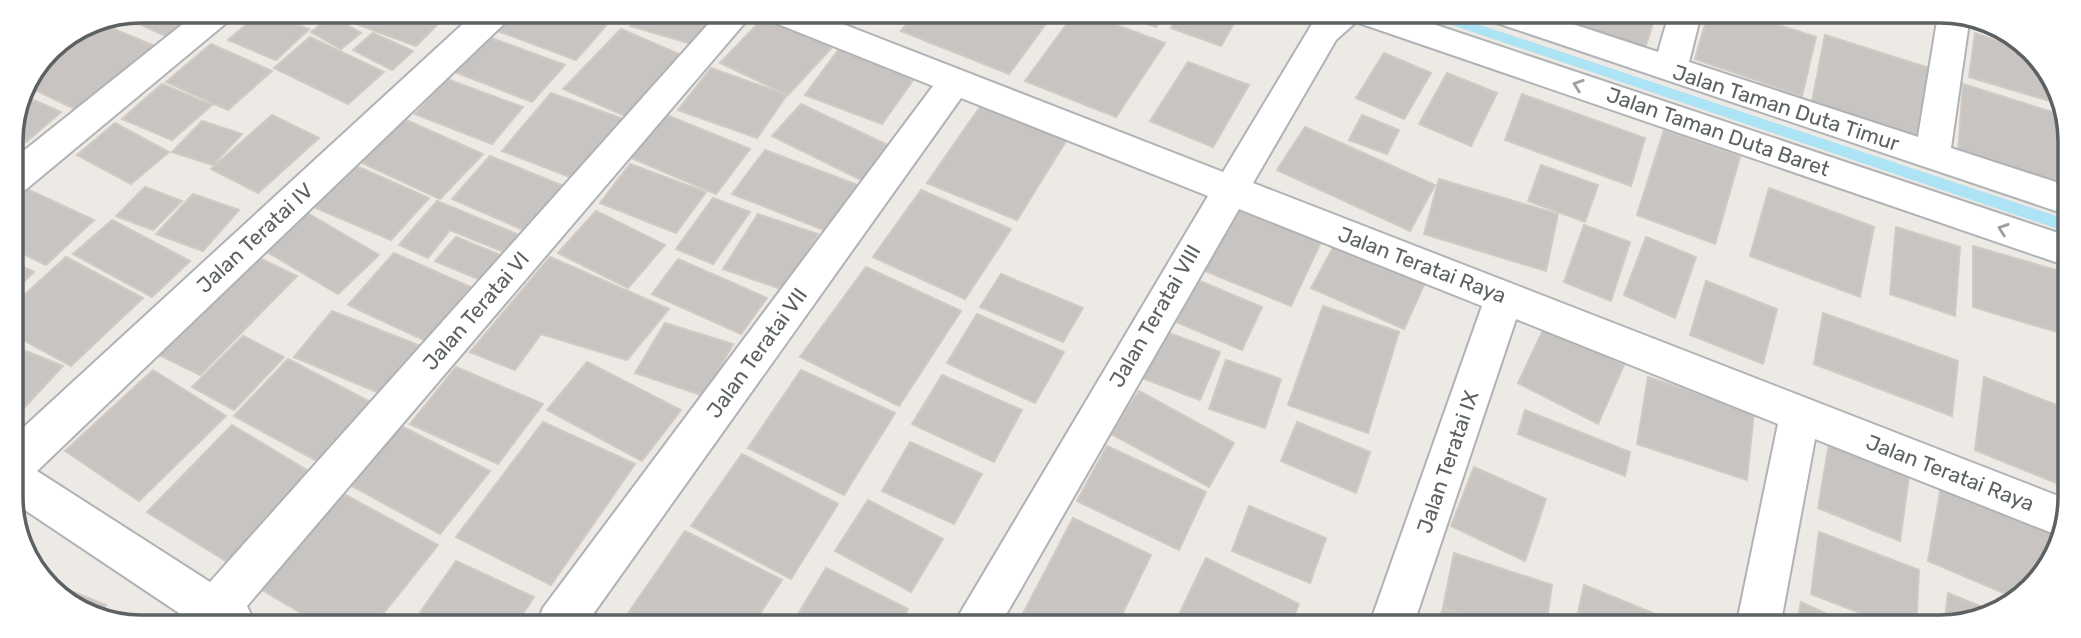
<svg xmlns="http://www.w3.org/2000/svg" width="2081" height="638" font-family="Rubik,sans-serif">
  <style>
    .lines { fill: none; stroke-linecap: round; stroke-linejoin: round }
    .stream { fill: #ace3f5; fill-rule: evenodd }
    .building { fill: #c8c4c1; stroke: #d1cac3; stroke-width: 2 }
    .street-casing { stroke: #afb3b5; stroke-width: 4 }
    .street { fill: #fff; fill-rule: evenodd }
    .oneway { stroke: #9da0a1 }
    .labels { text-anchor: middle; stroke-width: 6; stroke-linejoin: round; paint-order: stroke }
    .street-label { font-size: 21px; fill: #5c6163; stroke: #fff }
    .rim { fill: none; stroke: #5c6163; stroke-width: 3.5 }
  </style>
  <rect width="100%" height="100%" fill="#ede9e4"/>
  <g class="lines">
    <path class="stream" d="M1426,14H1447L2068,220L2067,232L1428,17Z"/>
  </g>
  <path class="building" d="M141,10L213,11L177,41L119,15Z
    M262,11L309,29L276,60L228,40Z
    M281,11H324L314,21Z
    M355,11H414L441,21L416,46L346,20Z
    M517,11L586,12L611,20L576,60L498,31Z
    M593,12H624L615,21Z
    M641,12H723L699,46L630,26Z
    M857,12H910L900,24Z
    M916,12L1054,13L1009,74L901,31Z
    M768,13L836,43L788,95L720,63Z
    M1075,13H1085L1165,43L1116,117L1025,81Z
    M1117,13H1165L1156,27Z
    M1180,13H1240L1221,46L1171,28Z
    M1543,14H1656L1645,48Z
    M1708,14L1748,15L1816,37L1802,96L1695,59Z
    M331,16L361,33L341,49L311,32Z
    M92,20L160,48L83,113L31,88L48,51Z
    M621,29L693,60L637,121L563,89Z
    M373,33L413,51L392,70L353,50Z
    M1975,33L2038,55L2063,105L1969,77Z
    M1825,35L1929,68L1918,136L1812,101Z
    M310,37L384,72L348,104L274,68Z
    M489,37L565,65L532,102L455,72Z
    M844,42L921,69L882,124L805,95Z
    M211,44L272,71L228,110L166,82Z
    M1384,53L1431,73L1404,119L1356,98Z
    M1188,62L1249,85L1213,147L1150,121Z
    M711,68L787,95L757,138L678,110Z
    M1447,73L1497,93L1471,146L1419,124Z
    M447,79L523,107L492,144L415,114Z
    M162,84L212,105L172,140L122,119Z
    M1963,84L2068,117V185L1958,152Z
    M551,93L626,120L578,180L502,151Z
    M1522,94L1645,138L1631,186L1505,140Z
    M27,97L61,112L26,142L11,136V133Z
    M801,104L894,148L865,182L772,136Z
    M982,104L1068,138L1017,220L927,183Z
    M664,114L750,149L716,194L627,156Z
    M272,115L319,138L258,193L211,169Z
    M1362,115L1399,130L1387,154L1349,140Z
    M404,119L483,154L440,199L360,162Z
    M202,121L242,134L213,165L172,152Z
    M115,123L169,152L131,184L77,155Z
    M1305,127L1435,185L1410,231L1277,170Z
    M1664,130L1740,157L1715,244L1637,215Z
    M765,150L860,186L829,232L732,194Z
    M490,156L573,190L535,235L452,199Z
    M352,164L429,198L391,240L311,206Z
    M630,164L706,192L676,233L600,203Z
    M1541,165L1598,185L1585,222L1528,201Z
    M1439,179L1558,214L1546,271L1424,234Z
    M145,187L182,201L153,230L116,216Z
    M1769,188L1874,227L1860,297L1750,256Z
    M27,189L94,220L46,265L11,248V202Z
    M921,190L1011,229L965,299L873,257Z
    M193,194L239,210L203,251L156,234Z
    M713,198L750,212L713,264L676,249Z
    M437,201L529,239L514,256L450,230L428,258L399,245Z
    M1227,206L1321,242L1291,306L1195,267Z
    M304,211L379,255L338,294L262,249Z
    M596,211L665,245L628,288L558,253Z
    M758,214L818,234L784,290L723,269Z
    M112,220L190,261L152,297L73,254Z
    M1584,225L1630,242L1611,301L1564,282Z
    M1896,227L1960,247L1955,316L1890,294Z
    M1340,235L1429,274L1404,329L1311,288Z
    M456,237L515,261L495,286L435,261Z
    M1646,237L1696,257L1675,318L1624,295Z
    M1973,246L2063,272L2067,335L1973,307Z
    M249,253L297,276L200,375L151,351Z
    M394,253L486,294L441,348L348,305Z
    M66,257L143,298L71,366L12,334V306Z
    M550,257L669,309L627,360L541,334L515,370L470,352Z
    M678,259L767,298L741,334L652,294Z
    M11,261L34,272L12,293Z
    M866,267L961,311L899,406L800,357Z
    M1001,274L1083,308L1063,342L980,307Z
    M1195,279L1262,307L1242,350L1174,321Z
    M1706,281L1777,309L1763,364L1690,335Z
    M1323,306L1399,332L1368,433L1288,405Z
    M332,311L428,349L391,398L294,357Z
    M1823,313L1958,361L1952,416L1814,364Z
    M977,314L1064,352L1035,403L947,363Z
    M665,323L733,344L704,396L635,373Z
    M1545,326L1624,365L1598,424L1518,383Z
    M1156,328L1220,352L1200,400L1134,375Z
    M243,336L284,357L234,410L192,387Z
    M16,347L63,366L12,421V351Z
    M288,359L378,406L326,466L234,416Z
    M1226,360L1281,379L1265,428L1209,409Z
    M587,362L681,410L642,461L547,410Z
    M456,367L543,404L498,464L410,424Z
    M153,370L226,416L139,501L65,451Z
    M801,370L895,413L844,495L748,448Z
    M942,375L1022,410L994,462L912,424Z
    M1648,377L1754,412L1747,480L1637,444Z
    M1984,377L2067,409L2066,487L1975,450Z
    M1139,391L1234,443L1209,487L1111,434Z
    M1525,410L1630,452L1625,476L1518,434Z
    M543,422L635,464L551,585L456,537Z
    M1297,422L1370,452L1356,493L1281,461Z
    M232,425L320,478L237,568L147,512Z
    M401,426L490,471L440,534L350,485Z
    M1830,438L1910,469L1900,541L1818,508Z
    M910,442L982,474L954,524L882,491Z
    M1107,446L1206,492L1179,550L1077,501Z
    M742,454L838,504L791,579L691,526Z
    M1474,467L1546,499L1525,561L1451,526Z
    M1942,481L2061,531L2060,540L2020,600L1928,561Z
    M340,492L438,545L375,624L318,623L257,587Z
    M868,500L943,539L911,592L835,551Z
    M1249,506L1326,538L1310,583L1232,551Z
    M1073,518L1151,555L1117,625H1017Z
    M685,531L782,580L753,624H634L624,619Z
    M1819,532L1919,570L1916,627H1897L1811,594Z
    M1454,553L1552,585L1546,626H1497L1443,608Z
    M1206,558L1299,604L1290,626L1174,625Z
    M456,561L534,597L516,624H412Z
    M826,568L908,609L899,625L792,624Z
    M41,579L106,605L97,617Z
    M1584,585L1687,627L1575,626Z
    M1948,593L1992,611L1944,627Z
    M1801,602L1855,627H1796Z
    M1443,608L1485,626H1437Z"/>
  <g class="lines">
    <g class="street-casing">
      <path id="street" d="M199,11H236L231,19L24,191L11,195V161Z
        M477,11H514L509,19L37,471L210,582L719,12H754L247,606L255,623H194L13,502V437Z
        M763,12H812L1223,172L1312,24L1324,13L1403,14L2067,236V266L1356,22L1336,40L1253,183L2066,499V531L2062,537L1815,439L1780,627H1736L1778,424L1516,319L1413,626H1369L1482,306L1239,209L1000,625H953L1208,196L961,98L586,624H537L543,608L933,86L768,20Z
        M1489,14H1542L1658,52L1669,14H1701L1689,62L1918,137L1938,15H1970L1951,148L2068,186V215L1494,22Z"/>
    </g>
    <use href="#street" class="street"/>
  </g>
  <defs><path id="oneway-chevron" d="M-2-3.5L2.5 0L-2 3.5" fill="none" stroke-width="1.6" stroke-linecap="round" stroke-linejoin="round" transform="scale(1.75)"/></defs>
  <g class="oneway">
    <use href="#oneway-chevron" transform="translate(1578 85) rotate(-161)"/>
    <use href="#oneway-chevron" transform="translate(2003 229) rotate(-161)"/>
  </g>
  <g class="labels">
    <g class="street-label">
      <text transform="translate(1786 108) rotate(18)" y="7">Jalan Taman Duta Timur</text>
      <text transform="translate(1718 132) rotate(19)" y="7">Jalan Taman Duta Baret</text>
      <text transform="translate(255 238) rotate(-43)" y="7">Jalan Teratai IV</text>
      <text transform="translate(1422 265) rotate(21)" y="7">Jalan Teratai Raya</text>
      <text transform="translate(476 311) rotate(-49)" y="7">Jalan Teratai VI</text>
      <text transform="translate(1155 316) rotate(-60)" y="7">Jalan Teratai VIII</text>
      <text transform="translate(757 353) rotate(-54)" y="7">Jalan Teratai VII</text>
      <text transform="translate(1448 462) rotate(-71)" y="7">Jalan Teratai IX</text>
      <text transform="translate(1950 473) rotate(21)" y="7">Jalan Teratai Raya</text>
    </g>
  </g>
  <path d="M0 0H2081V638H0ZM141 23H1940A118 118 0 0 1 2058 141V497A118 118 0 0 1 1940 615H141A118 118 0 0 1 23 497V141A118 118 0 0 1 141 23Z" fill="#fff" fill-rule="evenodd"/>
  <path class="rim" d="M141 23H1940A118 118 0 0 1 2058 141V497A118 118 0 0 1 1940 615H141A118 118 0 0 1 23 497V141A118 118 0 0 1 141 23Z"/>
</svg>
